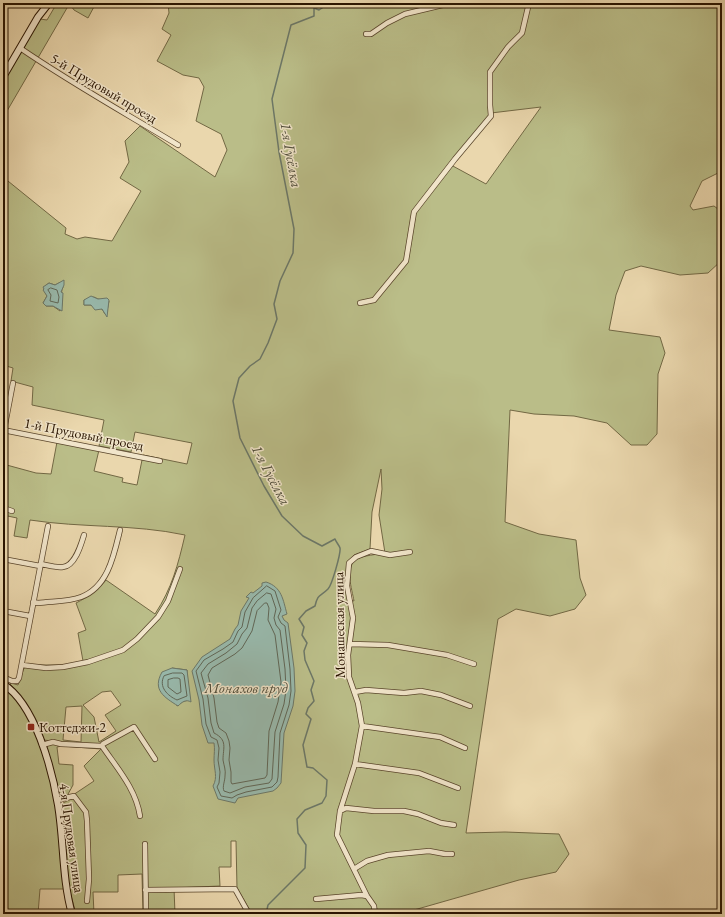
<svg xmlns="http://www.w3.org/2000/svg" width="725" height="917" font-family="'EB Garamond',serif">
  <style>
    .green { fill: #babd88; stroke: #726844; fill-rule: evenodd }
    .water { fill: #98b9ac; stroke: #6c7767 }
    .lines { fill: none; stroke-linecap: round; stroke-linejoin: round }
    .shore { stroke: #606656; stroke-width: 1 }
    .stream { stroke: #6c7767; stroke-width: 1.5 }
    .street-casing { stroke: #59452b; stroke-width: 6 }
    .secondary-casing { stroke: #291400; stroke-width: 8 }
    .street { stroke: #f1e5ca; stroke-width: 4.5 }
    .secondary { stroke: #f1e5ca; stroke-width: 6 }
    .poi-dot { fill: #8f2418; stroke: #f1e5ca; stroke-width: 1.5 }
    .labels { text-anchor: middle; stroke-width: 3; stroke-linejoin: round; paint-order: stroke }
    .street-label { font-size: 14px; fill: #291400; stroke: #f1e5ca }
    .poi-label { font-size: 14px; fill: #291400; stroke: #f1e5ca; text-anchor: start }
    .water-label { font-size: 15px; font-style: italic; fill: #504e3c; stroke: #f1e5ca }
  </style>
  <rect width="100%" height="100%" fill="#ead7ad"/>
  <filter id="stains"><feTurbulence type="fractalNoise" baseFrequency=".005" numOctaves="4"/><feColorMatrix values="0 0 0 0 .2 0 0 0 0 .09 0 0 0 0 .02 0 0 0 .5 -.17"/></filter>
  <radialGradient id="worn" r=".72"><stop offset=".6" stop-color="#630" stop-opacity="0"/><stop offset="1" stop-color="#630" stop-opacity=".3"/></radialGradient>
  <path class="green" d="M57,3H66L67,8L7,111H3V81L40,19L47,20Z
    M69,3H96L88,18L74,10Z
    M168,3H722V171L702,181L690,206L693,210L714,206L722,212V260L708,273L680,275L641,266L625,271L616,295L609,330L660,337L665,353L658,374L657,434L647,445H631L607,423L574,416L534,414L510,410L505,522L539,534L576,540L580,578L586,595L575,609L550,616L516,609L498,619L466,833L505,832L559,834L569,854L556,872L519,880L400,914H252L237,888L236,841H231V867H219L220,886L174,888L175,914H143L142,874L118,875V892H93L94,914H76L69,888L62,807L63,803L73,798V795L94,781L84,766L101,749L62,746L57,747L59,764L73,765V785L67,796L63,798L59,796L45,747L52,741L44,740C35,719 27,700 10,684L11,683L18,685L24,668L28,665H64L83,661L78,633L86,630L76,603C88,597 98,590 106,580L155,614C172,588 178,565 185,535C134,524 81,528 30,520L27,538L14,536L17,518L3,515V464L36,473L51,474L57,442L99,450L94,471L123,478L122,482L137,485L143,455L187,464L192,443L135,432L131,452L99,446L104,420L32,405L33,387L11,381L13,368L3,365V177L66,228L65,234L77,239L85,237L112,241L141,191L120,178L129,162L125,141L140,126L215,177L227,150L221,134L196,121L204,87L199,78L183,75L157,61L171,35L162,29L169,13ZM541,107L486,184L451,165L491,113ZM49,283L55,285L59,283L63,287C59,294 65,301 60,311L53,306H46L43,303L47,296L44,289L45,286ZM94,297L98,299L109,301L107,311L105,314L102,309L91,305H84V300ZM381,469L382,489L379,515L385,553C379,554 361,556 357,559C344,567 352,589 354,601L348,600V562L354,555L370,549L372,512ZM172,668L187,670L188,700L182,702L177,706ZM111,691L121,705L105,715L116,731L99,742L94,717L83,705L102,692ZM82,706L81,742L63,740L66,707Z
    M3,686C31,705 49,768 55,801C60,830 61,860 64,889H40L38,914H3Z"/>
  <path class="water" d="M64,280V285L61,292L63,293L62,311L53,306H46L43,303L47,296L43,290L44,289L43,287L49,283L55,285Z
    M91,296L98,299L107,298L109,300L107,317L102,309L95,310L91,305H84V300Z
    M266,582C282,587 283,600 287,614L282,616L284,620L288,623L294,668L295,691L293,706L284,733L281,783L277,788L273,791L238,798L235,803L218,799L213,786C218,777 214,770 214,760C214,754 215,749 214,743H208L202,725L199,700L192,671L202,657L230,639L235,629L238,625L241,611L249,598L246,597L251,592L253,593L262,586V583Z
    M172,668L187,670L191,702C186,699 182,702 178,706C164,697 152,690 162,672Z"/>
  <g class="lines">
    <path class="shore" d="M51,288L57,290L59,297L58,303L50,301L51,295L48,290Z
      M267,586L275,591L281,610L278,617L281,623L285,626L290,669L291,691L289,705L280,733L278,777L277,782L272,787L246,792L237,795L232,798L221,796L217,787L219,783L220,772L218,760L219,748L217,740L211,737L206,724L203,699L196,671L204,660L223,649L233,642L238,631L242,627L245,612L253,598Z
      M267,593L271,594L276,609L274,618L276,625L280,630L285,669L286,690L284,704L275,732L272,779L269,783L245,787L230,793L224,791C222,787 225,781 225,776C226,770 224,766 223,760C223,748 228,740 214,733L211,723L208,698L201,673L208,664L226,653L237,644L242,634L247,628L252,608L257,601Z
      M265,603H267L269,608L268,620L275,635L281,682L278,702L269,731L267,775L265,778L232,784L231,782V772L229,760L230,748L229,741L226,733L219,728L217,722L214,698L208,675L212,668L235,654L242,648L252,631L257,611Z
      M173,673H182L184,675L187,696L177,700C168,696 158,687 164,676Z
      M174,678H178L180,679L181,692L177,694L168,687V680Z"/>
    <path class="stream" d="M266,914L268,905L305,868L306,845L298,833L297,819L305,810L322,803L326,796L327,780L313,768L307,767L303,745L311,719L306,714L308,708L314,701L311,690L314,681L305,660L304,651L307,643L302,635L304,627L299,619L306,611L315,606C318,593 320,597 328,589C332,585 341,553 340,548C339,545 336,542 335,539L322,546L303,536L282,516L264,486L240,438L233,401L239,378L250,366L260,359L268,343L277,319L274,304L280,281L293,253L294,229L279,152L272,99L291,25L314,16V8L319,10L322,8L325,3"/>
    <g class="street-casing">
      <path id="street" d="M366,34H371L387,23L405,14L451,3
        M20,48C71,83 125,113 178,145
        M360,303L374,300L406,261L414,212L455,159L491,116L490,105V72L508,47L522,33L529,3
        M3,430L160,461
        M4,430L13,383
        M3,508L12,511
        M3,559L40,566
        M41,564C47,565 56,568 63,567C75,566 81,545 84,535
        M33,602L38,603C51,601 68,602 81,597C108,587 114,555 120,530
        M3,611L30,616
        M350,644L388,645L447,655L474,664
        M22,665L46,668L63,667L88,662L123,650L137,639L158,617L168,601L180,569
        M3,680L5,678L12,681H17L19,678L48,526
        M355,692L366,690L404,693L421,691L441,695L470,706
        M362,726L440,737L465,748
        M42,745L53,742L61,744L102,746
        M102,746C117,768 136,789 140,816
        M102,746L103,744L134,727L155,759
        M355,764L419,773L458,788
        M57,800L74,796L86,812L87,821L89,879L87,901
        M340,811L346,808L374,811H404L418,814L441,823L454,825
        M145,844L146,914
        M354,869L367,861L388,855L429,851L445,854H452
        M145,890L235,889L249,914
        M316,899L361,895L367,896
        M375,914L374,906L367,896L337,835L340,811L355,764L362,726L358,703L349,677L348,655L353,618L347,586L349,563L356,557L371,551L390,555L410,552"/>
    </g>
    <g class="secondary-casing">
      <path id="secondary" d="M3,77L38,17L49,3
        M3,684C35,704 52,769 58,805C64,841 62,879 72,914"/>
    </g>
    <use href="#street" class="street"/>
    <use href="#secondary" class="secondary"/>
  </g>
  <rect class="poi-dot" x="27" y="723" width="8" height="8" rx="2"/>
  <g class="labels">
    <g class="street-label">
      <text transform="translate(104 88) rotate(31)" y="5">5-й Прудовый проезд</text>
      <text transform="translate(84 434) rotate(11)" y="5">1-й Прудовый проезд</text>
      <text transform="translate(339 625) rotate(-91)" y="5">Монашеская улица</text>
      <text transform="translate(72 838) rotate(82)" y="5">4-я Прудовая улица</text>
    </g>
    <g class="poi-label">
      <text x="39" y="732">Коттеджи-2</text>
    </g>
    <g class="water-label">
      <text transform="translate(291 155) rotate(80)" y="5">1-я Гусёлка</text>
      <text transform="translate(271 475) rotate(62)" y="5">1-я Гусёлка</text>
      <text x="246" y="693">Монахов пруд</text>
    </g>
  </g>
  <rect width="725" height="917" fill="none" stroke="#ead7ad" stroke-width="16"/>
  <rect x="4" y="4" width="717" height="909" fill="none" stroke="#291400" stroke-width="2"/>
  <rect x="8" y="8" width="709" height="901" fill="none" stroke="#291400"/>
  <rect width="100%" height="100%" filter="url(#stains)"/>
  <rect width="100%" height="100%" fill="url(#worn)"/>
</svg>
